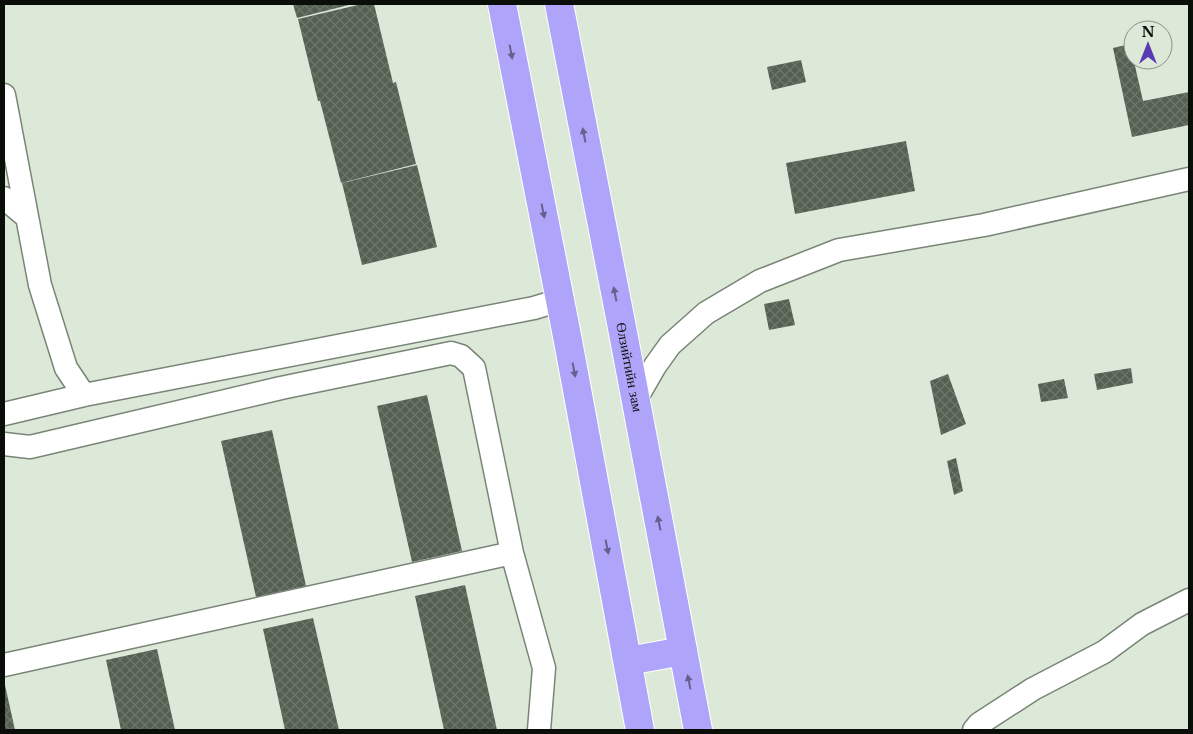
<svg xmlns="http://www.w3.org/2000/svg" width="1193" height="734" font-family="'Libre Baskerville',serif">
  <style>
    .building { fill: url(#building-cross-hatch) }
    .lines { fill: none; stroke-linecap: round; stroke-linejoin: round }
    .minor-casing { stroke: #798576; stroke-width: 25 }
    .highway-casing { stroke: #fff; stroke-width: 30 }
    .minor { stroke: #fff; stroke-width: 22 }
    .highway { stroke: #aea5fa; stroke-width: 28 }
    .oneway { fill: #64618d }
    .labels { text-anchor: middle; stroke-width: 5; stroke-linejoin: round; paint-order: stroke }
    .street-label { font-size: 14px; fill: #0a0e08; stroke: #dce9d8 }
  </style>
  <defs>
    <pattern id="building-cross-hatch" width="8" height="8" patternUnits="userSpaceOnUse" patternTransform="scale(1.25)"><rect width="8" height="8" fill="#556052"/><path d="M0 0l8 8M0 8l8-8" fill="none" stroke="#6d766b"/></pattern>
  </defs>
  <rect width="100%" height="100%" fill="#dce9d8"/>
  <path class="building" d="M293,4H353L297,18Z
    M362,4H374L393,83L396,82L416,164L341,183L320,101H318L298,19Z
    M1130,44L1143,101L1189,92V125L1132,137L1113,48Z
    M801,60L806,82L772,90L767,67Z
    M906,141L915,191L795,214L786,163Z
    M417,165L437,247L362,265L342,183Z
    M789,299L795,325L769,330L764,304Z
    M1131,368L1133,383L1097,390L1094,374Z
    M948,374L966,424L941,435L930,381Z
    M1064,379L1068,398L1041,402L1038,384Z
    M427,395L462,551L412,562L377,406Z
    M272,430L306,586L256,597L221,441Z
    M956,458L963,491L954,495L947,461Z
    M465,585L497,730H444L415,596Z
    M313,618L339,730H285L263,629Z
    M157,649L175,730H121L106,660Z
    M5,685L15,730H4Z"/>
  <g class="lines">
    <g class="minor-casing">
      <path id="minor" d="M4,95L40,285L66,368L84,395
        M4,198L27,217
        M636,399L655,366L670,345L706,313L760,281L839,250L984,225L1189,179
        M4,414L84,395L534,308L560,300
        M4,444L30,447L281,388L451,353L461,356L474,368L512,553L544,668L539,730
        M4,665L512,553
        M974,730L979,724L1033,689L1104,652L1142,624L1189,600"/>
    </g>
    <g class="highway-casing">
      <g id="highway">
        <path d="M502,4L568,341L640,730"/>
        <path id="s1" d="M559,4L624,338L698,730"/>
        <path d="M628,661L683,651"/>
      </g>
    </g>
    <use href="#minor" class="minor"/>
    <use href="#highway" class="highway"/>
  </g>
  <defs><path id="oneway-solid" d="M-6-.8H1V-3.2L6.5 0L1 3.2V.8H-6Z" transform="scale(1.25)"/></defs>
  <g class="oneway">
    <use href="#oneway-solid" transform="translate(511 52) rotate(79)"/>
    <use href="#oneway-solid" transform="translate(584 135) rotate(-101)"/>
    <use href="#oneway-solid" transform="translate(543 211) rotate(79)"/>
    <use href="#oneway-solid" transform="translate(615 294) rotate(-101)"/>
    <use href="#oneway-solid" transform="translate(574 370) rotate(79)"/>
    <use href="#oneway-solid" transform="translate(659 523) rotate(-101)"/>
    <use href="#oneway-solid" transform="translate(607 547) rotate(79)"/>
    <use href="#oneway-solid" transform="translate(689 682) rotate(-101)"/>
  </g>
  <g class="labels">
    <g class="street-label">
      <text dy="5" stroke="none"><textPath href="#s1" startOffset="370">Өлзийтийн зам</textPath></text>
    </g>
  </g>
  <rect width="1193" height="734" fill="none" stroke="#0a0e08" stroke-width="10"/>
  <g transform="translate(1148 45)"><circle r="24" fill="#dce9d8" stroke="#889185"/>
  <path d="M0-4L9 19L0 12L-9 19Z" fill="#583bb3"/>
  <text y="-8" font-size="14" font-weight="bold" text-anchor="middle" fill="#0a0e08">N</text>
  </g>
</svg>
